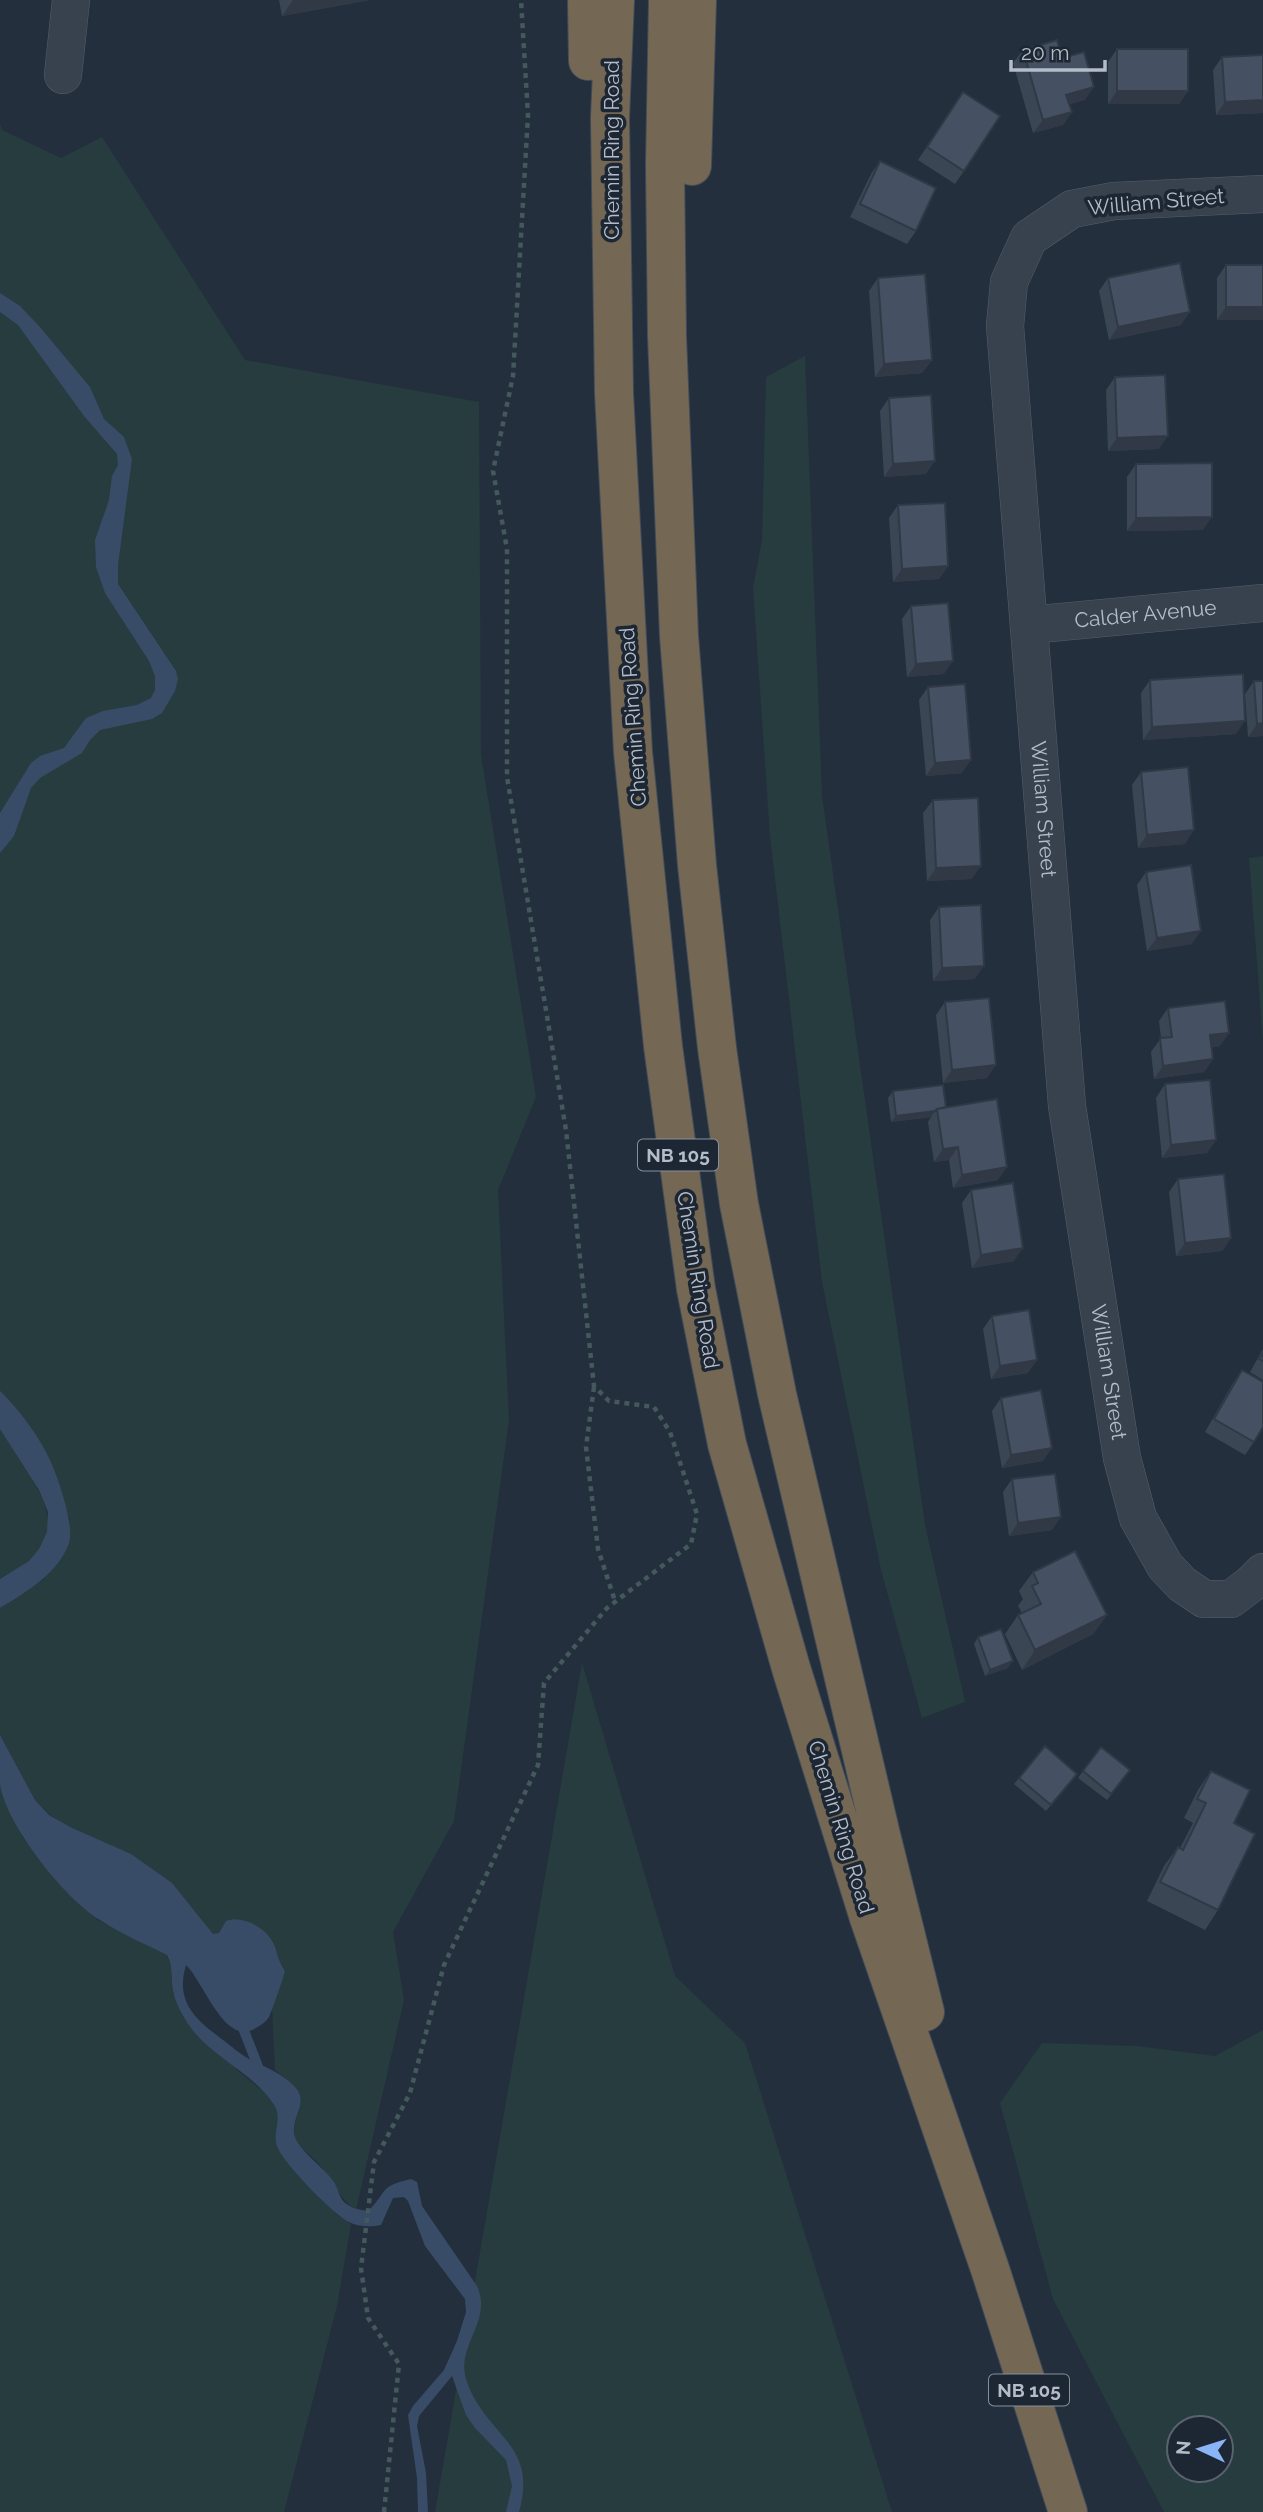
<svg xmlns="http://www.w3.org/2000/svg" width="1263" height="2512" font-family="Raleway,sans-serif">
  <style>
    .green { fill: #263c3f; fill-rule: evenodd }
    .water { fill: #394c67 }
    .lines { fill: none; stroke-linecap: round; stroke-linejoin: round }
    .stream { stroke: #394c67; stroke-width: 10 }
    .street-casing { stroke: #565f6c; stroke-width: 38 }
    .highway-casing { stroke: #434c59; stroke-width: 40 }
    .path { stroke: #44595c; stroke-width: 4.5; stroke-dasharray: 5 5; stroke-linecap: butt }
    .street { stroke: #38414e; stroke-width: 37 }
    .highway { stroke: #746855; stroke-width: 38 }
    .wall { fill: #3b4654 }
    .shaded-wall { fill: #303945 }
    .building { fill: #455162; stroke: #303945; stroke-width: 2 }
    .labels { text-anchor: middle; stroke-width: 7; stroke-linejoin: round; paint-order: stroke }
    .shield { fill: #1d2633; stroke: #878f9c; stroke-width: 2 }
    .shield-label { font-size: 19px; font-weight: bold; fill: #b4bcc9 }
    .street-label { font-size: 21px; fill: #b4bcc9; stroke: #1d2633 }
  </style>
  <rect width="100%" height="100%" fill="#242f3e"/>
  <path class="green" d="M0,124L2,130L61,158L102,137L245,360L479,402L481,755L536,1097L498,1190L509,1420L454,1821L393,1932L404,2000L356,2210C339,2199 332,2178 317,2162C310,2154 299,2149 295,2137C292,2128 296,2119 299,2110L286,2079L275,2070L272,2006L285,1971C282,1966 277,1961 276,1956C274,1950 274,1945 271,1939C263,1927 244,1919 230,1919L219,1933L213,1935L194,1911L50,1815L35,1800L0,1735V1608L44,1579L70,1519L15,1453C37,1486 69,1526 29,1561C20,1568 9,1573 0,1579Z
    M805,356L822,796L925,1525L965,1702L922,1718L881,1570L822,1282L770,836L753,588L762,540L766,377Z
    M1263,856V1041L1249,858Z
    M582,1663L675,1976L745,2043L892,2512H435Z
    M0,1785L22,1836L40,1861L69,1893L98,1920L167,1955L171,1968L173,1994L237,2070L264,2092L276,2107L278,2116V2129L336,2214L351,2224L337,2306L284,2512H0Z
    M1263,2030V2512H1164L1053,2299L1000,2103L1042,2043L1137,2046L1215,2056ZM1179,2428H1221V2470H1179Z"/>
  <path class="water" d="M0,293L20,306L39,326L90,387L104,419L124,437L132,459L118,565V584L176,671L178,679L175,691L162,713L152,719L100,730L90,740L82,753L40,778L31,788L14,836L0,853V813L31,763L40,756L64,748L86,718L103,711L137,705L151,698L155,690V676L149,661L105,593L96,567L95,540L109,500L112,476L118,465L117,454L84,416L18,325L0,312Z
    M0,1391C17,1407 38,1435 48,1456C57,1473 75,1526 69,1543C58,1574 26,1592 0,1608V1579L29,1561L39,1549L47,1532L48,1512L39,1490L0,1429Z
    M0,1735L35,1800L49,1815L70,1827L131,1854L172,1883L213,1934L219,1933L226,1921C240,1915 263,1926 271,1939C278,1950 276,1958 285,1971C284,1976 271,2014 269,2017C266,2022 261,2025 256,2028C225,2048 204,1982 186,1965C175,2002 195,2019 223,2040C231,2046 240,2054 249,2059C266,2068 282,2073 295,2087C309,2102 292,2116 294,2133C296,2149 324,2167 334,2182C338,2188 339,2197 344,2202C350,2208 360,2210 368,2211C389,2191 377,2187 411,2179L417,2182L422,2206L477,2286C493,2321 456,2345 466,2379C484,2436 539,2442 519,2512H506L512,2486L506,2460L475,2428L466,2415L452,2376L419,2416L417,2426L426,2473L428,2512H418L417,2478L408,2415L413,2406L444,2370L457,2341L466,2312L465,2299L425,2246L408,2201L404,2197L393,2198L381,2225C371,2227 358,2227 349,2222C334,2215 282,2162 277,2146C272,2133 283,2118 274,2105C255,2075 218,2060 195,2033C186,2022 176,2006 173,1991C171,1979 173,1966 167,1955C145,1944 121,1934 100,1920C65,1899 6,1825 0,1784C0,1768 0,1751 0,1735Z"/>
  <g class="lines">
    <path class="stream" d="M241,2023L261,2074"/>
    <g class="street-casing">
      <g id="street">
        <path d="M63,75L71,0"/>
        <path id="s1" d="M1263,194L1114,201L1072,209L1029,238L1009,282L1005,326L1067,1106L1122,1458L1138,1518L1165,1566L1182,1584L1204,1599H1231L1252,1583L1263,1572"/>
        <path id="s2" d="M1029,625L1263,603"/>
      </g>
    </g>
    <g class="highway-casing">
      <path id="highway" d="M587,0L588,61
        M615,0L610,118L614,393L633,752L663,1046L696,1289L727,1444L791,1668L869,1918L990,2269L1068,2512
        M668,0L665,165L667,336L679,636L697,865L717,1048L739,1204L777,1394L881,1835L925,2012
        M692,166L697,0"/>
    </g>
    <path class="path" d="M594,1387L586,1447L598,1549L615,1601
      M384,2512L399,2364L368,2318L361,2268L374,2162L410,2093L444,1965L538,1765L544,1683L607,1608L691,1544L697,1514L670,1432L654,1407L609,1401L594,1386L566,1130L507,777V549L493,471L513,376L528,115L521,0"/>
    <use href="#street" class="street"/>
    <use href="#highway" class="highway"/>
  </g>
  <path class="wall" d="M279,0H370L282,16Z
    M1117,49L1188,91L1179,104H1108V62Z
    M1023,50L1062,58L1085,100L1069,104L1072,112L1063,125L1033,133L1013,63Z
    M1263,55V113L1216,115L1213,70L1222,57Z
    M963,92L964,171L955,184L918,160Z
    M880,161L916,231L907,244L850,217L871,174Z
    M1226,265H1263L1217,320V278Z
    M878,278L932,360L922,373L875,377L869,291Z
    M1108,278L1181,325L1109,340L1099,291Z
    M1115,377L1159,449L1108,451L1106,390Z
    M889,398L926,474L884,477L880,411Z
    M1136,464L1203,530L1127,531V477Z
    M898,505L948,566L939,579L893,582L889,518Z
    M911,606L944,674L907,677L902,619Z
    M1150,680L1236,734L1143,740L1141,693Z
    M1254,681L1263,736L1248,737L1245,694Z
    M928,687L962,773L926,776L919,700Z
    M1141,772L1185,844L1138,848L1132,785Z
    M933,800L972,879L927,881L923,813Z
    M1146,872L1192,944L1147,951L1137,885Z
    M939,907L975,979L933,981L930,920Z
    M945,1002L987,1078L943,1083L936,1015Z
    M1168,1008L1220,1046L1211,1047L1213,1059L1204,1072L1154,1079L1151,1052L1161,1038L1159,1021Z
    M1165,1084L1216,1140L1207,1153L1162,1158L1156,1098Z
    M893,1091L946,1107L998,1180L953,1188L949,1160L934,1162L928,1122L931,1117L891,1122L888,1098Z
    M1178,1179L1231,1238L1222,1251L1176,1256L1169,1192Z
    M971,1190L1014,1261L972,1268L962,1203Z
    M992,1316L1028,1373L991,1379L983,1329Z
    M1263,1349V1380L1250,1372Z
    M1242,1370L1254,1442L1245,1455L1205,1432L1233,1383Z
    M1001,1398L1043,1461L1002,1468L992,1411Z
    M1012,1479L1052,1530L1009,1536L1003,1492Z
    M1033,1572L1107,1615L1093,1634L1022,1670L1005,1634L1018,1615L1022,1613L1018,1606L1023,1599L1019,1591Z
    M978,1637L1008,1668L985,1676L974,1644Z
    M1101,1747L1130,1770L1107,1800L1078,1778Z
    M1211,1771L1234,1823L1218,1910L1205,1930L1147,1901L1164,1866L1178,1847L1180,1848L1193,1823L1184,1818L1198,1790Z
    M1077,1774L1046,1811L1014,1784L1019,1778Z"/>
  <path class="shaded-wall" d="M293,0H370L282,16Z
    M1094,87L1085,100L1057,108L1066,95Z
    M1117,91H1188L1179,104H1108Z
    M1263,100V113L1216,115L1225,102Z
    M1072,112L1063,125L1033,133L1043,120Z
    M1226,307H1263V320H1217Z
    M1190,312L1181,325L1109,340L1118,327Z
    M932,360L922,373L875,377L884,364Z
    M1168,436L1159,449L1108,451L1117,438Z
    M935,461L926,474L884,477L893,464Z
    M1212,517L1203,530L1127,531L1136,518Z
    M948,566L939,579L893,582L902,569Z
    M953,661L944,674L907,677L916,664Z
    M1245,721L1236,734L1143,740L1152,727Z
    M1263,723V736L1248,737L1257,724Z
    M971,760L962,773L926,776L935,763Z
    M1194,830L1185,844L1138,848L1147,835Z
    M981,866L972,879L927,881L936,868Z
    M1201,931L1192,944L1147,951L1157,938Z
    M984,966L975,979L933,981L942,968Z
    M1229,1033L1220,1046L1201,1048L1210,1035Z
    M1213,1059L1204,1072L1154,1079L1163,1066Z
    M996,1065L987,1078L943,1083L952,1070Z
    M935,1111L931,1117L891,1122L896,1116Z
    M1216,1140L1207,1153L1162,1158L1171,1145Z
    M958,1147L949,1160L934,1162L943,1149Z
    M1007,1167L998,1180L953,1188L962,1175Z
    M1231,1238L1222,1251L1176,1256L1185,1243Z
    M1023,1248L1014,1261L972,1268L981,1255Z
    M1037,1360L1028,1373L991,1379L1000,1366Z
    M1052,1448L1043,1461L1002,1468L1011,1455Z
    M1061,1517L1052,1530L1009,1536L1018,1523Z
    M1107,1615L1093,1634L1022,1670L1035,1650Z
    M1013,1661L1008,1668L985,1676L990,1670Z"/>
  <path class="building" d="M1057,40L1062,58L1084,52L1094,87L1066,95L1072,112L1043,120L1023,50Z
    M1117,49H1188V91H1117Z
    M1263,55V100L1225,102L1222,57Z
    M963,92L1000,116L964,171L927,147Z
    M880,161L936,188L916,231L860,204Z
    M1180,263L1190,312L1118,327L1108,278Z
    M1226,265H1263V307H1226Z
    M925,274L932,360L884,364L878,278Z
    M1165,375L1168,436L1117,438L1115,377Z
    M931,395L935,461L893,464L889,398Z
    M1212,463V517L1136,518V464Z
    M945,503L948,566L902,569L898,505Z
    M948,603L953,661L916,664L911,606Z
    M1243,674L1245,721L1152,727L1150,680Z
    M1254,681H1263V723L1257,724Z
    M965,684L971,760L935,763L928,687Z
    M1188,767L1194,830L1147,835L1141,772Z
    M978,798L981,866L936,868L933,800Z
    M1191,865L1201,931L1157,938L1146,872Z
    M981,905L984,966L942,968L939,907Z
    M989,998L996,1065L952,1070L945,1002Z
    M1225,1001L1229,1033L1210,1035L1213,1059L1163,1066L1160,1038L1172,1037L1168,1008Z
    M1210,1080L1216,1140L1171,1145L1165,1084Z
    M943,1085L946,1107L937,1109L935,1111L896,1116L893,1091Z
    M997,1099L1007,1167L962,1175L958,1147L943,1149L937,1109Z
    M1224,1174L1231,1238L1185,1243L1178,1179Z
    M1013,1183L1023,1248L981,1255L971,1190Z
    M1029,1310L1037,1360L1000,1366L992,1316Z
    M1263,1353V1361L1259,1359Z
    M1242,1370L1263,1382V1427L1254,1442L1214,1419Z
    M1041,1390L1052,1448L1011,1455L1001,1398Z
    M1055,1474L1061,1517L1018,1523L1012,1479Z
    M1075,1551L1107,1615L1035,1650L1018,1615L1041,1604L1032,1586L1038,1583L1033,1572Z
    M1001,1629L1013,1661L990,1670L978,1637Z
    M1045,1746L1077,1774L1051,1805L1019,1778Z
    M1101,1747L1130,1770L1111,1794L1083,1771Z
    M1211,1771L1250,1790L1234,1823L1255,1834L1218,1910L1160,1882L1178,1847L1183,1850L1206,1803L1197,1799Z"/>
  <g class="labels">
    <g class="shield">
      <rect x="638" y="1139.5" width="80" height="31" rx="5"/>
      <rect x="989" y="2374.5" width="80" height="31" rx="5"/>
    </g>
    <g class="shield-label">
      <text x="678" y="1162">NB 105</text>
      <text x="1029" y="2397">NB 105</text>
    </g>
    <g class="street-label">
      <text transform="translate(612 150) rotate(-90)" y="7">Chemin Ring Road</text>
      <text transform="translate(1156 202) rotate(-5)" y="7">William Street</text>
      <text dy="7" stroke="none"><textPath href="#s2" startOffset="117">Calder Avenue</textPath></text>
      <text transform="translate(633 717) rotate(-94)" y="7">Chemin Ring Road</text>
      <text dy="7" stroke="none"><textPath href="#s1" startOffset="821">William Street</textPath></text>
      <text transform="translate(698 1280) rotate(81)" y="7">Chemin Ring Road</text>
      <text dy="7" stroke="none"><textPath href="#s1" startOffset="1388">William Street</textPath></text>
      <text transform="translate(841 1827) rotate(73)" y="7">Chemin Ring Road</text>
    </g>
  </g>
  <g transform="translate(1200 2449) rotate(274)"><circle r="33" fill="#1d2633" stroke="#59626f" stroke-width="2"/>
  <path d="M0-5L12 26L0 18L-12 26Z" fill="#8ab4f8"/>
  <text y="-10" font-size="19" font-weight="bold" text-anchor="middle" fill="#b4bcc9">N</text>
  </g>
  <path d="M1011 60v10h94v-10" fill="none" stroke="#b4bcc9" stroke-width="3.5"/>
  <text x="1021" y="60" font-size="21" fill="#b4bcc9" stroke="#1d2633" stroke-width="5" paint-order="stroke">20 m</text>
</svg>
